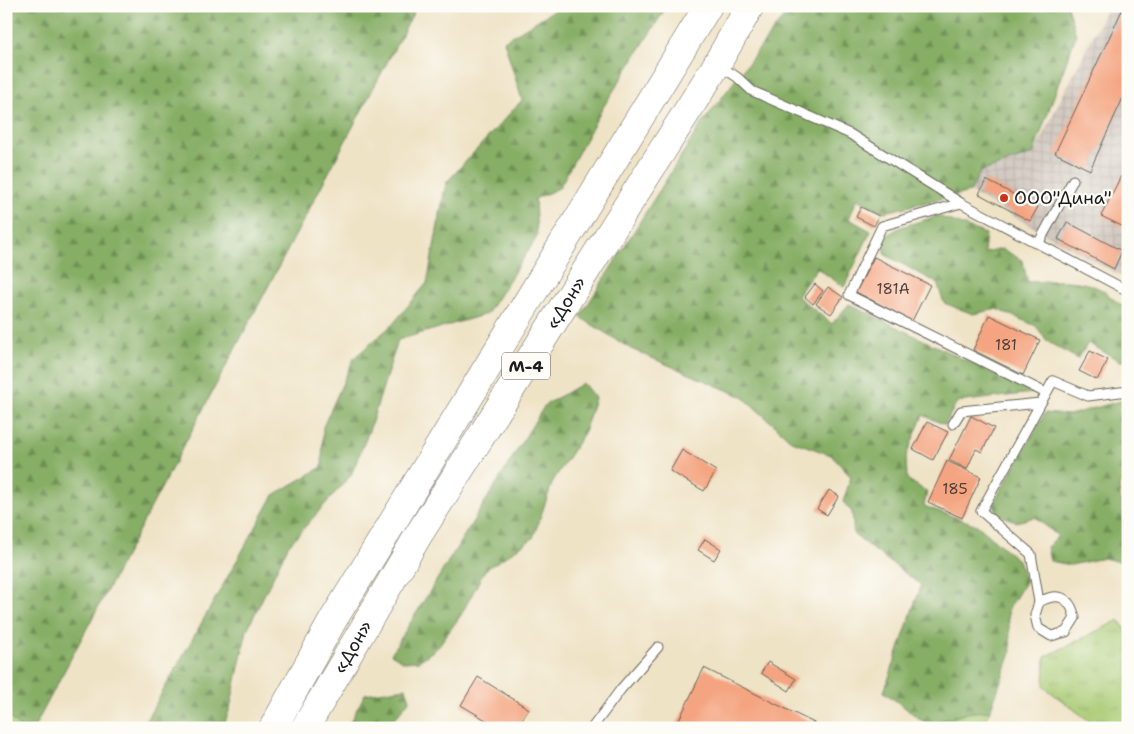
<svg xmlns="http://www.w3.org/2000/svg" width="1134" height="734" font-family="'Shantell Sans',sans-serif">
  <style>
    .industrial { fill: url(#industrial-grid) }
    .grass { fill: url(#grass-tufts); stroke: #627348 }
    .forest { fill: url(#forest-firs); stroke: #516540 }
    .building { fill: #f4a480 }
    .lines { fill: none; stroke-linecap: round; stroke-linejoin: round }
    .service-casing { stroke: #666258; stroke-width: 11 }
    .trunk-casing { stroke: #666258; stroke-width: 29 }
    .service { stroke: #fff; stroke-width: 9 }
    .trunk { stroke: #fff; stroke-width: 28 }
    .poi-dot { fill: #c8321e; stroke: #fdfcf7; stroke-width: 2 }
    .labels { text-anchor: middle; stroke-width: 4.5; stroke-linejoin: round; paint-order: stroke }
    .number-label { font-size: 15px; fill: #523e35 }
    .shield { fill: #fdfcf7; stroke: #605f5e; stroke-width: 1 }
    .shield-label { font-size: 16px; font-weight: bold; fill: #1c1c1c }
    .poi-label { font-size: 18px; fill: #1c1c1c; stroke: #fdfcf7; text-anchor: start }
    .street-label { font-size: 18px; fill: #1c1c1c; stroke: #fdfcf7 }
  </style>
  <defs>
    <pattern id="industrial-grid" width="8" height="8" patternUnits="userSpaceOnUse" patternTransform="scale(1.25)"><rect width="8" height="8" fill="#ccc2b9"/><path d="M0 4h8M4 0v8" fill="none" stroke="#afa69e"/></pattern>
    <pattern id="grass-tufts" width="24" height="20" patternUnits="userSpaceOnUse" patternTransform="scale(1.25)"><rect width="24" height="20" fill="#a9ca73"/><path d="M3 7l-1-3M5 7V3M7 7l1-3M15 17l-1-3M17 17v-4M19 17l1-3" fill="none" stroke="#91ad63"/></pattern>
    <pattern id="forest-firs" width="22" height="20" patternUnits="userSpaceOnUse" patternTransform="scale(1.25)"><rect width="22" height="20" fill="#86ae65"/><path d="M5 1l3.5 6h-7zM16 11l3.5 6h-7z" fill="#6d8d52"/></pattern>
  </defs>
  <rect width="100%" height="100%" fill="#fdfcf7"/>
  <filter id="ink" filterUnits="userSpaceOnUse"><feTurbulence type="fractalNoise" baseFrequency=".02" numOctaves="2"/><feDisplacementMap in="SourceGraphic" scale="10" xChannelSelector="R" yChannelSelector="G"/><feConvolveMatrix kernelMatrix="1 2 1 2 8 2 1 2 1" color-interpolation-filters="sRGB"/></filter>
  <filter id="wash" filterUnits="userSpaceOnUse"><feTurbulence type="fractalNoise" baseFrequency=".0096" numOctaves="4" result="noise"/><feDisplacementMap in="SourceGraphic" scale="20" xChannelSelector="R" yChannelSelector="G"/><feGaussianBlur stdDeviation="1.12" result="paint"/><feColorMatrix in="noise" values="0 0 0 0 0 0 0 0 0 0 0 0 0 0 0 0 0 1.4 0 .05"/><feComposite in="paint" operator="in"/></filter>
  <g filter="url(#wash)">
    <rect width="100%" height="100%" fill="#efe3c6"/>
    <path class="industrial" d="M1108,6H1128V280L970,192L980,172L1033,154Z"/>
    <path class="grass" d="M1119,620L1128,634V728H1095L1096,726L1044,687L1045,657Z
      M990,711L981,728H926L928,725L970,712Z
      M6,714L21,728H6Z"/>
    <path class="forest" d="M6,6H417L34,728H21L6,714Z
      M561,6H667L602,109L559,188L535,199L537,237L487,314L398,340L369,431L351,475L288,546L247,630L230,708L223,728H142L274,495L322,467L323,427L354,358L393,324L427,283L446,183L522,100L504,41Z
      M792,6H1067L1076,35L1033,154L980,172L970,192L885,212L857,199L849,219L871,231L844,287L817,268L797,296L832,324L849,304L1033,393L957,402L945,425L923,415L906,456L907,479L927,492L924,506L977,525L1018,560L1026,581L1008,610L1011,653L990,711L970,712L928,725L884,692L921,585L854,535L852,512L843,502L851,477L831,455L792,441L743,397L631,349L580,317L700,126Z
      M938,216L986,234L984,253L1002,249L1022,260L1028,282C1051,281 1077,278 1098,288C1110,293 1115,304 1128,308V361H1120L1088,343L1078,359L1048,342L1036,326L997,309L973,314L944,303L937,283L884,254L887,235L901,227Z
      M583,383L595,398L584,433L553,481L533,538L485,570L461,615L437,648L419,661L404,662L391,654L545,405Z
      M1128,399V477L1119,486L1122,511L1128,516V564L1104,558L1071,565L1050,561L1047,547L1058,536L1035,517L1016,522L996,513L994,502L1045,413L1069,415Z
      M406,688L410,699L388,728H347L365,694Z"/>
    <g id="blocks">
      <path class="building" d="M1124,6H1128V87L1090,170L1055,153Z
        M1121,176L1128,180V229L1101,216Z
        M986,180L1038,207L1030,221L979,194Z
        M861,207L879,216L874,226L856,217Z
        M1067,222L1122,251L1114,269L1058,239Z
        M874,257L930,285L912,321L856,292Z
        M815,284L823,291L813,304L805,297Z
        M828,287L843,297L831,314L816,304Z
        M989,315L1040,340L1023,375L973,350Z
        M1090,351L1108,360L1097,380L1079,371Z
        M971,416L994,428L982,452L976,449L967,469L949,460Z
        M927,422L948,432L933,460L913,449Z
        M682,450L716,471L704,491L670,471Z
        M947,461L981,477L962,518L928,502Z
        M829,490L839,496L827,515L817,509Z
        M705,539L721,549L714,560L698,550Z
        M768,662L796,679L789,691L761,673Z
        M704,668L824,728H675Z
        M478,677L529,709L517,728H499L461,705Z"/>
    </g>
  </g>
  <g filter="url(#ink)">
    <use href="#blocks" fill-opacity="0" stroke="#666258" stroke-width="1"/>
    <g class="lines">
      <g class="service-casing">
        <path id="service" d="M720,66L737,77L752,91L850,134L961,203L1128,291
          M961,203L882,226L849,295L1046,393
          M1038,244L1073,180
          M953,424L961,411L1040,403
          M1039,602C1058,592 1070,596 1075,618L1066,632L1051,636L1038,628L1035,615L1039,602L1031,554L981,511L1053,381L1088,396L1128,391
          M592,728L621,689L658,647"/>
      </g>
      <g class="trunk-casing">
        <g id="trunk">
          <path d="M273,728L333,620L708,6"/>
          <path id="s1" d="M305,728L419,534L714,69L750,6"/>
        </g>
      </g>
      <use href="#service" class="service"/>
      <use href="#trunk" class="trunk"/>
    </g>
  </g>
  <circle class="poi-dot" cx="1004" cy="198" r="5"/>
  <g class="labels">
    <g class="number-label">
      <text x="893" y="294">181А</text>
      <text x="1006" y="350">181</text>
      <text x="955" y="494">185</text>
    </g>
    <rect class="shield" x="502" y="352.5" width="48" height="27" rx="4"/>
    <g class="shield-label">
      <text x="526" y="372">М-4</text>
    </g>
    <g class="poi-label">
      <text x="1014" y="204">ООО"Дина"</text>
    </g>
    <g class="street-label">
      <text dy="6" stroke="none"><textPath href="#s1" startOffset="499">«Дон»</textPath></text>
      <text dy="6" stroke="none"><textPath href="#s1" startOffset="94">«Дон»</textPath></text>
    </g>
  </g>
  <rect width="1134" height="734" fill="none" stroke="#fdfcf7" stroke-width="25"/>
</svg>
